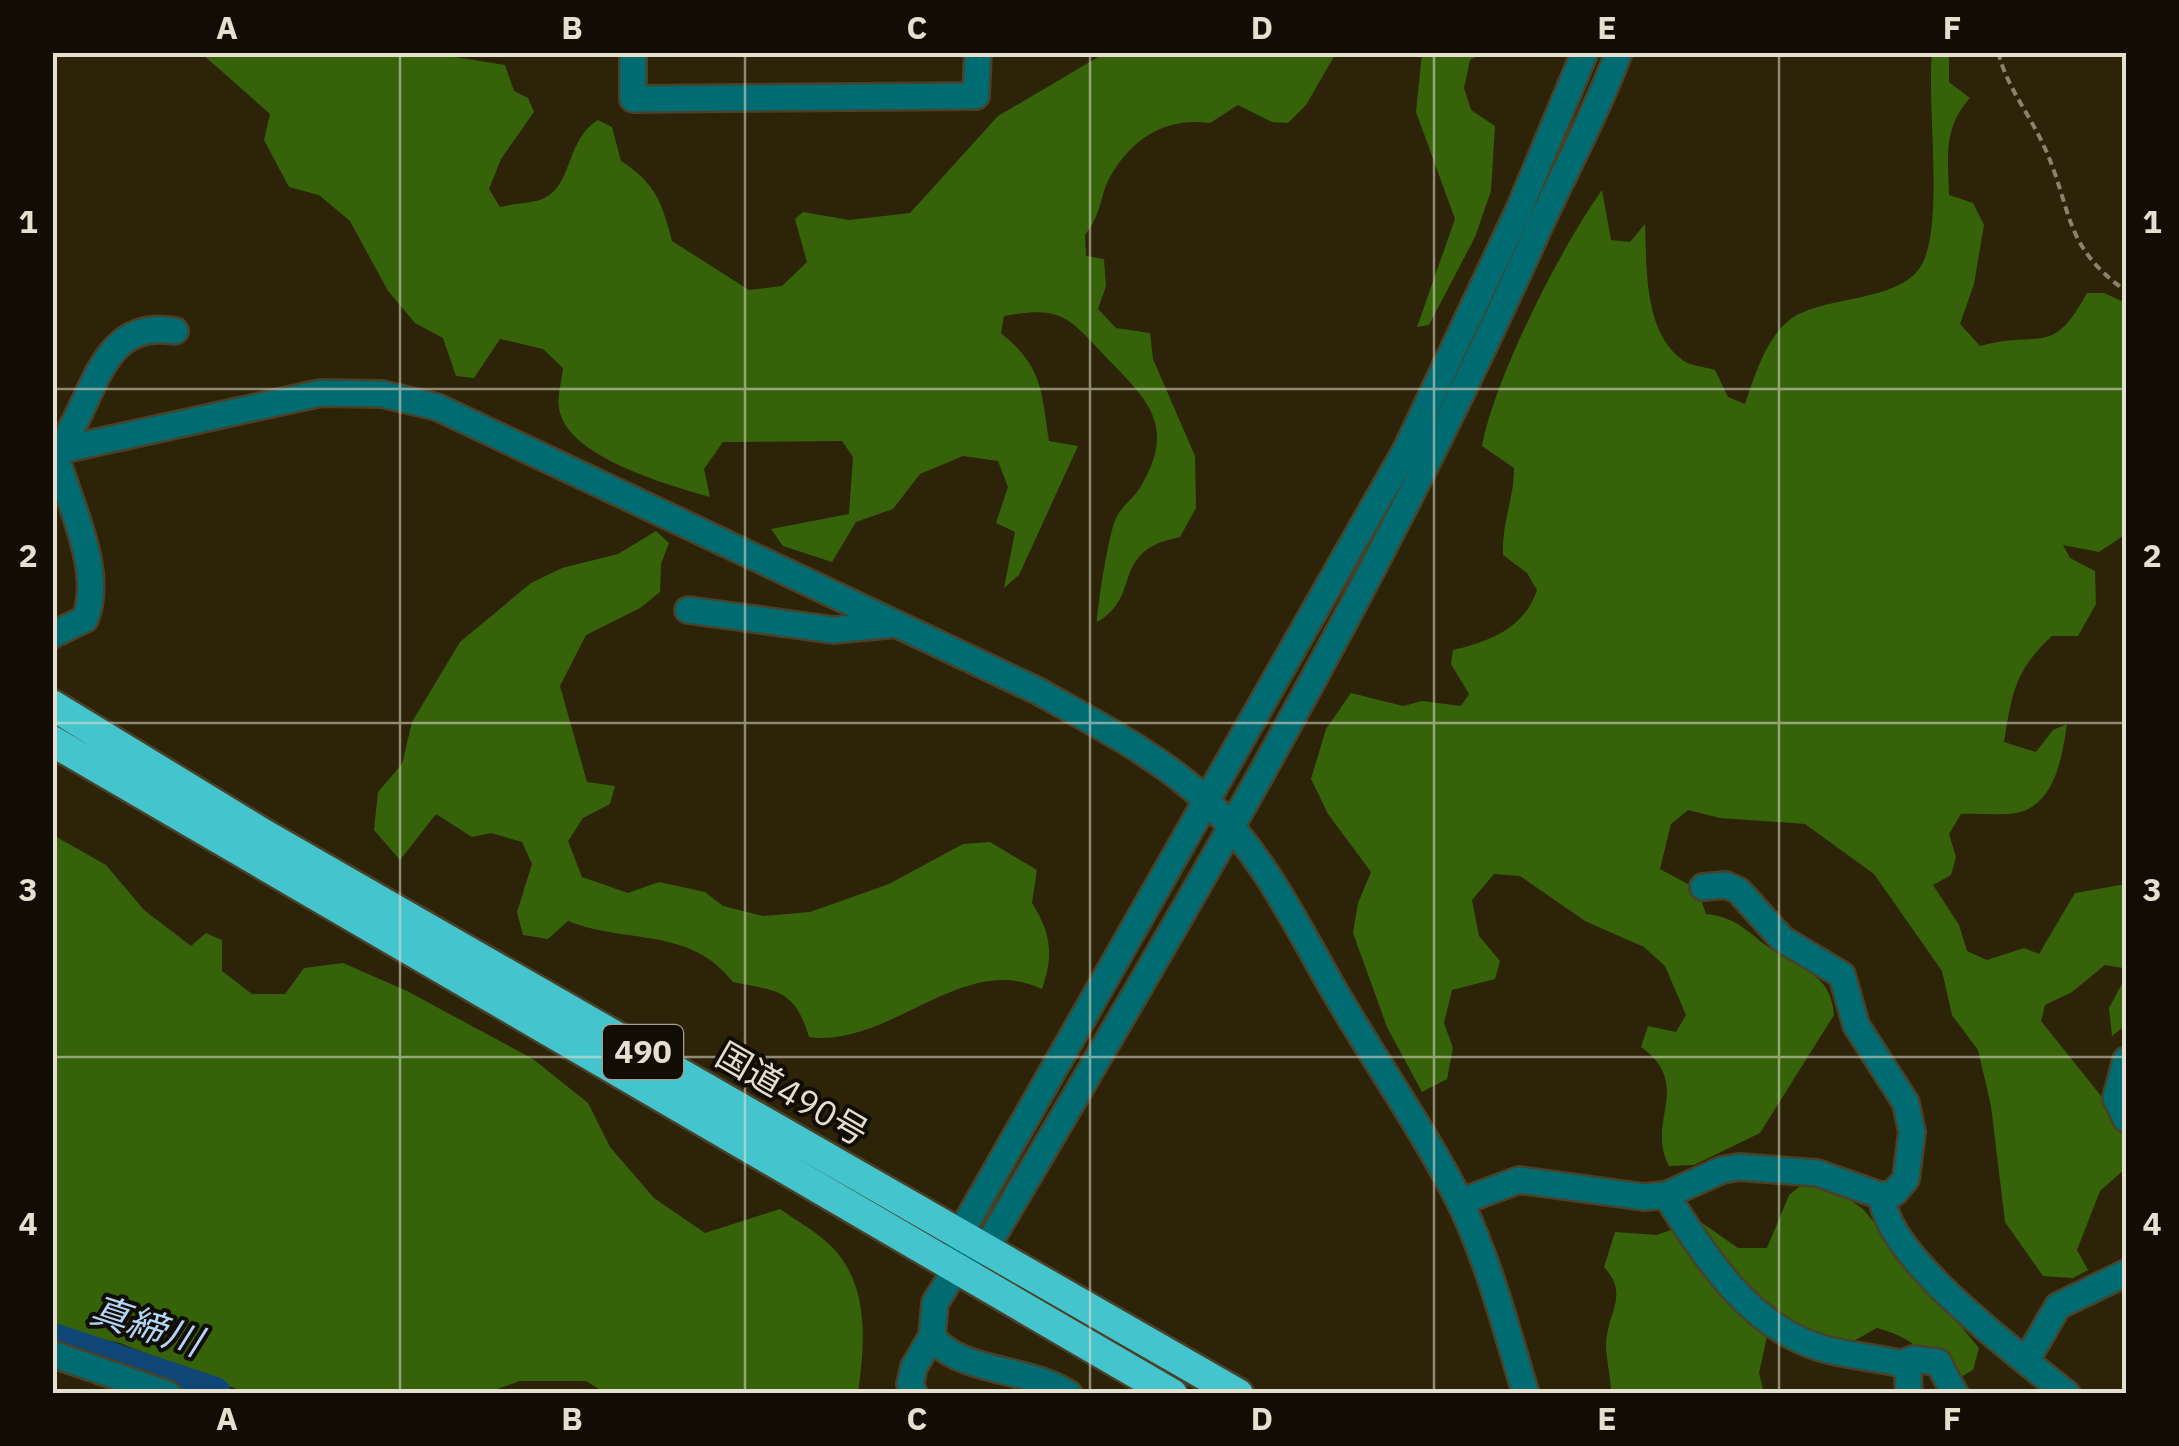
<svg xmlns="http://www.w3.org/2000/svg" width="2179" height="1446" font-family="'IBM Plex Sans','Noto Sans JP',sans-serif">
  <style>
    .forest { fill: #36630a }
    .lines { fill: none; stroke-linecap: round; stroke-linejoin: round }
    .river { stroke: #104677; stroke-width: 35 }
    .minor-casing { stroke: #494128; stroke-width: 30 }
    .highway-casing { stroke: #494128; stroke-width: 35 }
    .path { stroke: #89826c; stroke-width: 4; stroke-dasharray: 8 5; stroke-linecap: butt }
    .minor { stroke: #006c72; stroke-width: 25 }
    .highway { stroke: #44c5cd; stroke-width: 30 }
    .grid { fill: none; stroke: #e4dfcf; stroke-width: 2.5; stroke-opacity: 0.55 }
    .labels { text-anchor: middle; stroke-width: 8; stroke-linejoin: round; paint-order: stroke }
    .shield { fill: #110d04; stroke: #a5a092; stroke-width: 2.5 }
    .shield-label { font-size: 32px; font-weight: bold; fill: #e4dfcf }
    .street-label { font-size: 35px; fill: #e4dfcf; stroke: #110d04 }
    .water-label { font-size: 38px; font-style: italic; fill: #b2d4f8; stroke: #110d04 }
    .neatline { fill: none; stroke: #e4dfcf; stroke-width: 4 }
    .grid-label { font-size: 32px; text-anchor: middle; font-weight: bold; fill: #e4dfcf }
  </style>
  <rect width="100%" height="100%" fill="#2c2308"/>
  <path class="forest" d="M430,53L505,65L514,91L528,98L534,112L501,159L489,189L500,207C514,203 535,204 546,197C572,184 567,138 598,120L612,127L621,161C655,183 662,202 672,241L749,290L782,286L807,262L795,219L803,212L849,220L910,213L998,116L1105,53H1336L1306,105L1288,123L1272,122L1238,105L1210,123C1168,117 1135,136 1113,172C1099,193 1104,211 1085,235L1086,256L1104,259L1106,286L1098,309L1116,328L1150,333L1153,359L1195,456L1196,508L1180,537C1108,551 1144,596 1097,622C1098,603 1109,530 1117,516C1123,505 1135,497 1141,486C1178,423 1145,398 1103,354C1067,315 1059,306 1004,316L1001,333C1043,368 1041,389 1049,441L1078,446L1019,575L1004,588L1015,532L996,523L1008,487L998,461L963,456L920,474L893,509L856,522L832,562L783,546L771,529L849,514L853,457L842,441L723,442L704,469L710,497C669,485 566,457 559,408C557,396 562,380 563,368L543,349L500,339L474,378L456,376L443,338L415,323L388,291L350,221L319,195L289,187L264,140L270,114L201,53Z
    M1422,53H1482L1470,60L1464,88L1471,110L1495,126L1491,191L1475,237L1429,325L1417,327L1455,219L1416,112Z
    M1932,53H1949V82L1970,98C1943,128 1948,156 1949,195L1973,203L1984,225L1974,284L1960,324L1980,346C2041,329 2051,359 2087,293H2104L2126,303V534L2099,552L2063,545L2070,558L2095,571L2096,604L2078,636H2052C2015,670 2012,693 2004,742L2036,752L2053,730L2067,724C2062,756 2056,805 2016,813C1999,816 1978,813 1961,814L1949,834L1956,857L1951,875L1933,885L1959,925L1967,951L1987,960L2024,948L2039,954L2075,893L2126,884V1025L2112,1036L2109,1008L2123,982V968L2105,965L2072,992L2045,1005L2041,1021L2126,1127V1168L2100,1191L2077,1250L2088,1270L2073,1278L2043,1276L2005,1222L1991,1106L1978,1050L1952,1015L1942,971L1874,874L1805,824L1720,818L1688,810L1671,824L1660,869L1697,889L1706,914C1741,917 1753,939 1780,955C1808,972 1831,977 1834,1015L1760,1133L1694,1165L1669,1166C1645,1121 1694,1085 1641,1047L1648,1026L1676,1032L1686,1015L1665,966L1644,947L1585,921L1520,876L1494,874L1472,900L1479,936L1500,961L1495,979L1452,990L1444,1023L1453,1048L1447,1079L1422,1092L1387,1027L1353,933L1358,903L1371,872L1328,814L1311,779L1326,729L1351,693L1403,706L1422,701L1461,706L1469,694L1451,664L1453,650C1489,642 1525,628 1537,590L1527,573L1503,555C1502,520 1514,500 1514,468L1482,446C1496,375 1560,249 1602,190L1611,240L1630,242L1645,224C1647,267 1643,333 1684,361C1691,366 1706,367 1715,370L1728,397L1745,404C1754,378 1765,341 1787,322C1821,293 1906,305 1924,260C1943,215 1927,108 1932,53Z
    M656,531L669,543L661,564L660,592L640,608L586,635L560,686L587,782L615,786L610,804L583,818L568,841L582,877L628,893L659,882L705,892L723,906L763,916L810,912L889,884L963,844L990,842L1037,870L1032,903C1051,933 1054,955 1042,989C963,951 890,1048 809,1037C795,990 778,991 733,982C689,926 629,945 568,921L548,939L523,935L517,912L532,864L522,842L491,833L472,837L436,814L400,860L374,830L378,792L402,764L412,722L460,642L531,583L562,568L618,554Z
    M53,835L106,865L144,910L191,946L206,933L222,940V971L252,994H285L304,968L343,963L407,991L533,1059L588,1103L610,1147L654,1198L705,1233L780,1209C797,1221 817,1232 831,1246C870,1285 865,1343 858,1393L607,1394L586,1381H520L483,1394L247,1393L120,1343L53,1328Z
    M1803,1184L1842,1194L1863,1209L1979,1348L1973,1370L1959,1378C1930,1358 1911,1336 1877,1328L1850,1343L1768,1332L1759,1373L1764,1393H1611C1611,1377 1606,1360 1606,1344C1607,1313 1630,1295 1604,1267L1615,1232L1657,1235L1698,1220L1738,1248H1767L1789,1195Z"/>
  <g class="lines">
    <path class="river" d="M52,1340L214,1394"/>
    <g class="minor-casing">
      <path id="minor" d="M633,52V99L976,96L978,52
        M69,448L70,431C97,384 107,319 175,331
        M52,452L321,393L382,394L437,407L1038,691C1096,724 1160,756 1209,803C1263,856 1294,920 1331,985C1372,1057 1421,1125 1459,1200C1489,1261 1506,1329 1526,1394
        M688,610L833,630L896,624
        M52,635L85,619C105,570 67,499 54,451
        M2126,1060L2116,1098L2126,1119
        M1666,1195C1705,1256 1747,1324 1818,1347C1846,1356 1875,1357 1902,1364L1908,1373L1909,1394
        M1882,1196C1885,1257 2019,1355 2067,1394
        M1460,1202L1519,1180L1644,1197L1666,1195L1722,1170L1739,1167L1817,1173L1882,1196L1894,1193L1906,1179L1912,1132L1906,1103L1856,1025L1842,975L1782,939L1739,891L1726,885L1703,887
        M972,1258L986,1248C1181,918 1377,588 1534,238C1562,176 1595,116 1619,52
        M932,1336C957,1373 1029,1367 1069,1394
        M52,1354L168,1394
        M2026,1361L2058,1306L2126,1273
        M1902,1364L1913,1359L1938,1362L1955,1394
        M914,1394L910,1384L914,1367L932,1336L935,1303L956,1269L960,1234L1406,450L1519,210L1585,52"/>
    </g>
    <g class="highway-casing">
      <path id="highway" d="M52,705L265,835L1238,1394
        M52,741L1172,1394"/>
    </g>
    <path class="path" d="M1998,52C2007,87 2028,112 2043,144C2073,208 2061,245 2126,291"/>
    <use href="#minor" class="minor"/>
    <use href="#highway" class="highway"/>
  </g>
  <path class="grid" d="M400,52V1394M745,52V1394M1090,52V1394M1434,52V1394M1779,52V1394M52,389H2126M52,723H2126M52,1057H2126"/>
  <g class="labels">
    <rect class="shield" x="603" y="1025" width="80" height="54" rx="8"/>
    <g class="shield-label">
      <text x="643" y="1063">490</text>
    </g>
    <g class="street-label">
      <text transform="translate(792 1094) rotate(30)" y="12">国道490号</text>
    </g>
    <g class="water-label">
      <text transform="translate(146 1326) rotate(18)" y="13">真締川</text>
    </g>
  </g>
  <rect width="2179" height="1446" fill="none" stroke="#110d04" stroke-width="110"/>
  <rect x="55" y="55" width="2069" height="1336" class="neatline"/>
  <g class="grid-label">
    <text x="227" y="39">A</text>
    <text x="572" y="39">B</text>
    <text x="917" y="39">C</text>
    <text x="1262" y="39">D</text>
    <text x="1607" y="39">E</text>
    <text x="1952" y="39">F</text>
    <text x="28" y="233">1</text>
    <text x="2152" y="233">1</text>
    <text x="28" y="567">2</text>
    <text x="2152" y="567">2</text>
    <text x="28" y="901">3</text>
    <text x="2152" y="901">3</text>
    <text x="28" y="1235">4</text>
    <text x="2152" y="1235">4</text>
    <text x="227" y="1430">A</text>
    <text x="572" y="1430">B</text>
    <text x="917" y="1430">C</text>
    <text x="1262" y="1430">D</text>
    <text x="1607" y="1430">E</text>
    <text x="1952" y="1430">F</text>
  </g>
</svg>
